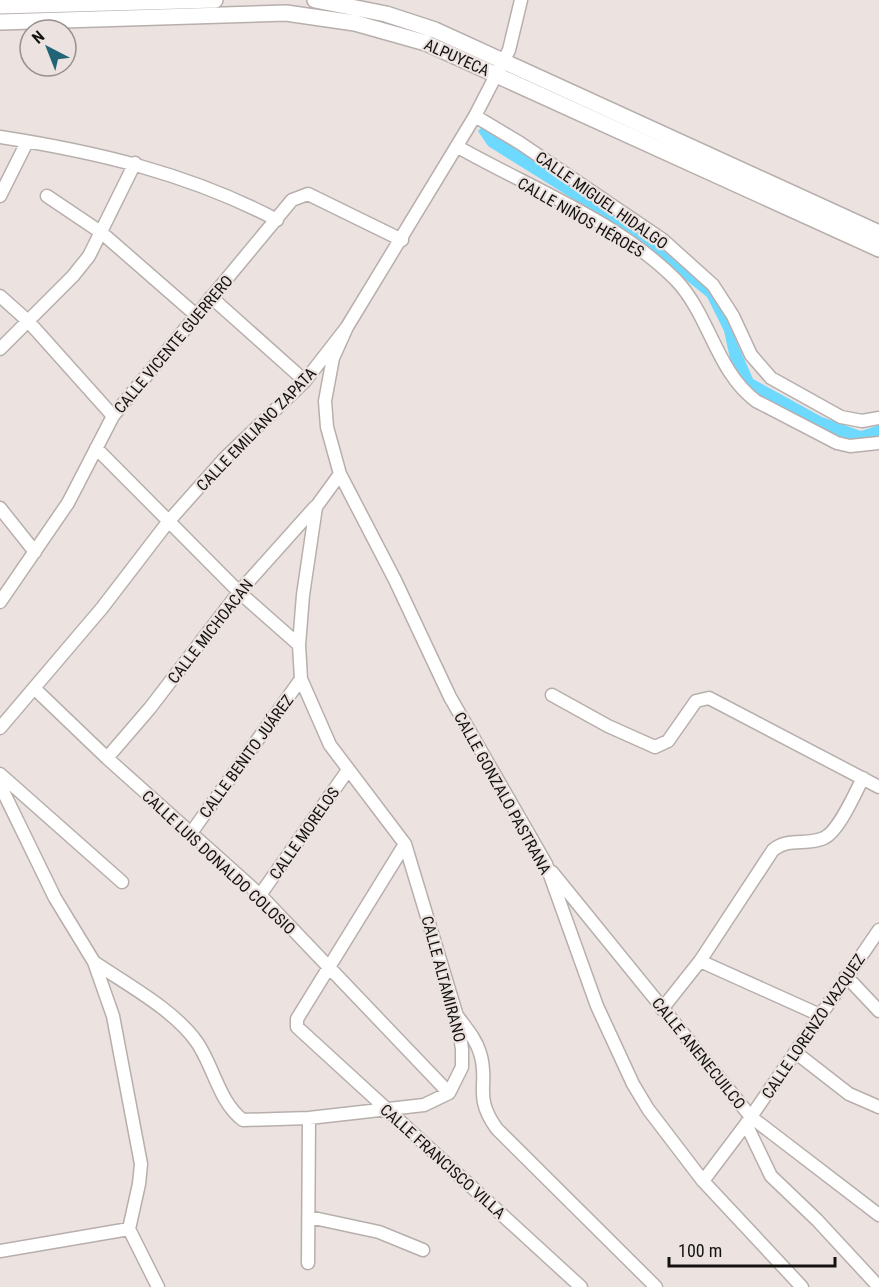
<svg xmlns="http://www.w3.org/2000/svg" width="879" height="1287" font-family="'Roboto Condensed',sans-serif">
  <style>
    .water { fill: #6dd9ff }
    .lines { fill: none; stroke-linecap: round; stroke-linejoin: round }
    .minor-casing { stroke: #b7afac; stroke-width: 15 }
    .major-casing { stroke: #b7afac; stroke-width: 18 }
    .minor { stroke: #fff; stroke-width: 12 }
    .major { stroke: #fff; stroke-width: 15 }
    .labels { text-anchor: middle; stroke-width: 4.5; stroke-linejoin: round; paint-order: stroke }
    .street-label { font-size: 16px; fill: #141211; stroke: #ece3e0 }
  </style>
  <rect width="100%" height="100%" fill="#ece3e0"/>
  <path class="water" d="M485,124L634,225L717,297L753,379L822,417L861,431L879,425V436L849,442L747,389L731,363L724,331L707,297L629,234L488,146L478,131Z"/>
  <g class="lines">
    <g class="minor-casing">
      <path id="minor" d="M475,116L520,143L663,240L713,285L733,316L751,355L771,378L841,417L862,421L879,418
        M0,137C97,152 190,174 277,220
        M458,147C530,188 616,220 676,280C710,316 716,371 756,401L837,443L850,446L879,443
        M0,196L27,142
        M47,196L102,233L196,315
        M0,296L28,321L113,416
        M211,297L305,381
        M347,327L333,358L325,401L327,427L340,474L395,580L450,697L546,864L597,1006L633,1084L648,1109L703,1181L802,1287
        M0,349L73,276L89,256L135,163
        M96,448L239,592L299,645
        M0,508L35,552
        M0,602L68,503L113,416L292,200L308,194L402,240
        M34,688L107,758L260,895L449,1093
        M552,695L608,726L655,747L668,741L696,701L709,698L879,787
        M0,728L102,608L168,522L224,459L305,381L347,327L475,116L509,50L521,0
        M107,758L150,708L239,592L315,507
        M0,774L122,882
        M0,785L55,898L94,962L113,1016L141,1164L139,1184L129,1229L158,1287
        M191,833L301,679
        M405,844L297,1019V1027L581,1287
        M552,872L751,1117L879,1215
        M260,895L348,770
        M700,961L820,1015
        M94,962C126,984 173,1009 196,1041C213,1064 219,1103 243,1120L309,1118L424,1105L449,1093L462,1067V1049L457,1016L405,844L330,745L301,679L299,645L303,595L316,507L340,474
        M846,976L879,1011
        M662,1009L700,961L773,850C788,837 807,846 824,838C839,831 855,793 863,778
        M458,1017C466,1028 476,1039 480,1053C490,1084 472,1095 497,1129L656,1287
        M795,1052L849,1094L879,1107
        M746,1124L771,1176L817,1220L879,1287
        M703,1181L746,1124L879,930
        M309,1217L379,1232L423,1250
        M0,1251L129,1229
        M308,1263L309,1118"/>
    </g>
    <g class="major-casing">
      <path id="major" d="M315,0L386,14L435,30L879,233
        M0,6L215,0
        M0,22L286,13L355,23L426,43L879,249"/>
    </g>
    <use href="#minor" class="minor"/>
    <use href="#major" class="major"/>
  </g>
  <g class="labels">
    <g class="street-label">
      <text transform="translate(457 57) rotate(24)" y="6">ALPUYECA</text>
      <text transform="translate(602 200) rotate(35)" y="6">CALLE MIGUEL HIDALGO</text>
      <text transform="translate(581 217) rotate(30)" y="6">CALLE NIÑOS HÉROES</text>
      <text transform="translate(173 344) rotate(-50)" y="6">CALLE VICENTE GUERRERO</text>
      <text transform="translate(256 429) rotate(-46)" y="6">CALLE EMILIANO ZAPATA</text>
      <text transform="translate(210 631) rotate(-52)" y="6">CALLE MICHOACAN</text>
      <text transform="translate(246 756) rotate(-54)" y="6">CALLE BENITO JUÁREZ</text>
      <text transform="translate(503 793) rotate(61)" y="6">CALLE GONZALO PASTRANA</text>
      <text transform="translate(304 833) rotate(-55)" y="6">CALLE MORELOS</text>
      <text transform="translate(219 862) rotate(43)" y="6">CALLE LUIS DONALDO COLOSIO</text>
      <text transform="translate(444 979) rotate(75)" y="6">CALLE ALTAMIRANO</text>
      <text transform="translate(813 1026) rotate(-56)" y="6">CALLE LORENZO VAZQUEZ</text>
      <text transform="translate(699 1053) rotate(51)" y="6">CALLE ANENECUILCO</text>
      <text transform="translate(443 1161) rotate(42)" y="6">CALLE FRANCISCO VILLA</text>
    </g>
  </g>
  <g transform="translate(48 48) rotate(318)"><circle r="28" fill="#ece3e0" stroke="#968f8d" stroke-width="1.5"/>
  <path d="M0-4.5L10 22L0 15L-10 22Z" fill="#216377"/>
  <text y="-9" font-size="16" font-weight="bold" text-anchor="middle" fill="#141211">N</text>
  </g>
  <path d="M669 1257v9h166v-9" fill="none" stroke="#141211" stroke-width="3"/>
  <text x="678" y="1257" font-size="18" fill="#141211" stroke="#ece3e0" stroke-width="4.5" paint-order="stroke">100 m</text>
</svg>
